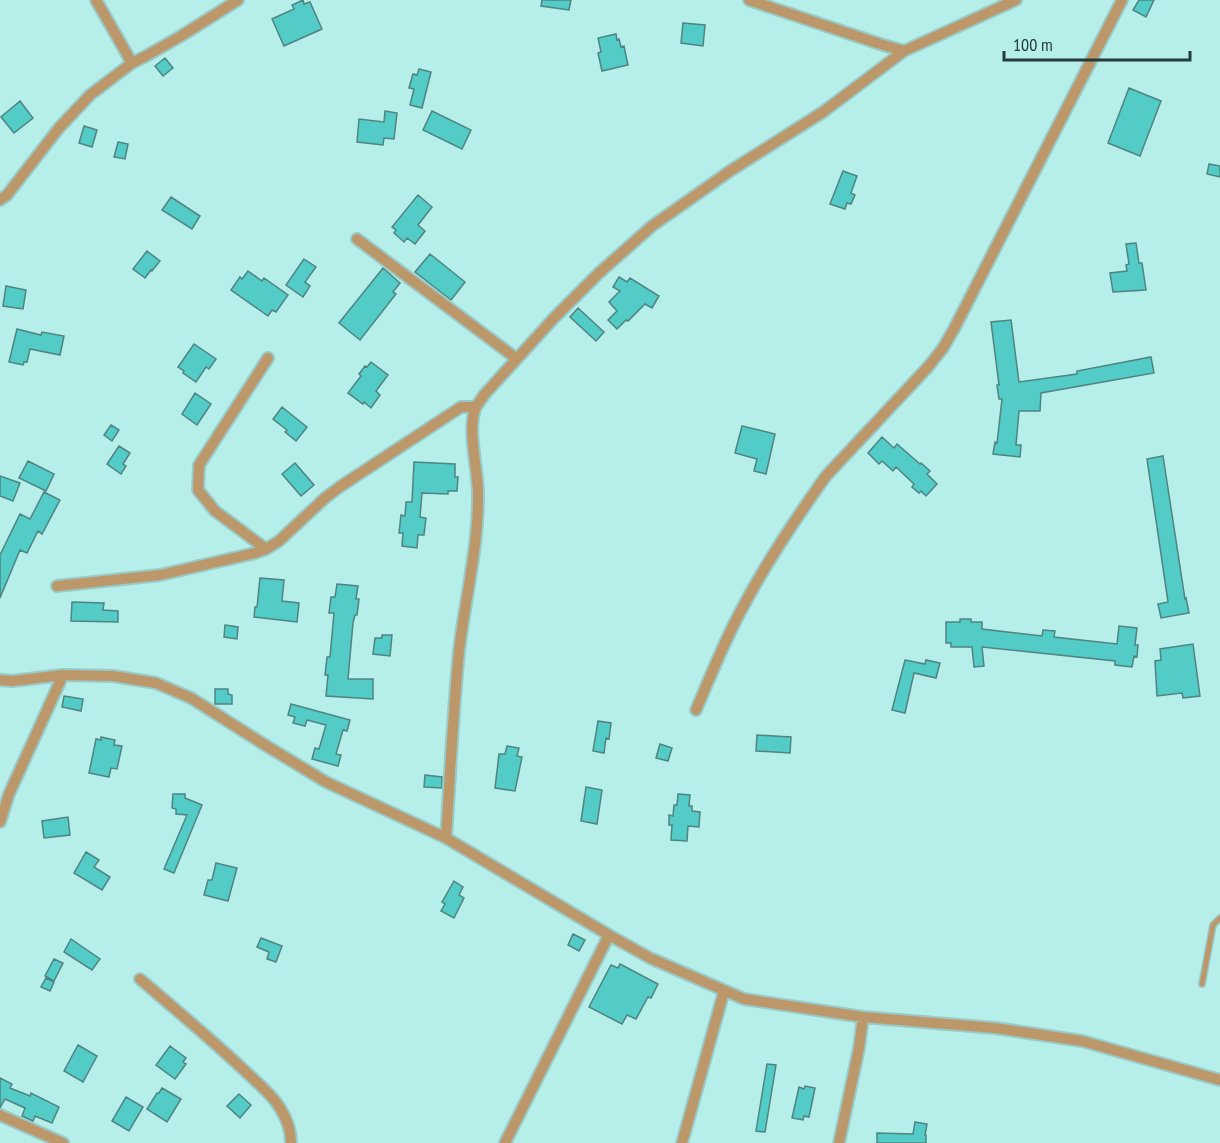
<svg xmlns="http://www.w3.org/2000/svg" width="1220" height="1143" font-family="'PT Sans Narrow',sans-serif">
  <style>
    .building { fill: #53cbc6; stroke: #4f8481; stroke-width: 1.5 }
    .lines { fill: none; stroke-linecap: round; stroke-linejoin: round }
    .service-casing { stroke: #99cac7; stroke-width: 8 }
    .minor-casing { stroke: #99cac7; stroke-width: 14 }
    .service { stroke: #bc976a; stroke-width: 5 }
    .minor { stroke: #bc976a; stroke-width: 10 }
  </style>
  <rect width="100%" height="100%" fill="#b6eeea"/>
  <path class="building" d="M303,0L304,4L310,2L322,29L284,46L272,19L294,9L292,5Z
    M542,0H571L569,10L541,6Z
    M1139,0H1154L1146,17L1133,10Z
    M683,23L705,25L703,46L681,43Z
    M616,34L617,40L619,39L621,47L624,46L628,65L602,71L598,53L601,52L598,38Z
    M165,58L173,68L163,76L155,66Z
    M419,69L431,72L422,108L410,105L414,89L409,88L413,74L417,75Z
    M1129,88L1161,101L1140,156L1108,143Z
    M20,101L33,118L14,133L1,117Z
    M385,111L397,113L394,139L384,138L383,145L357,142L359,119L384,122Z
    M432,111L471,130L462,149L423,130Z
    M84,126L97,130L92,147L79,143Z
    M118,142L128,144L125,159L114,157Z
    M1209,164L1220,166V177L1207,174Z
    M843,171L857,176L851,193L855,195L851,204L847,203L845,209L830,204Z
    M418,195L432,207L418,225L425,231L415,244L407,238L404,242L394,233L396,230L392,227Z
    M171,197L200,216L192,229L162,210Z
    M1136,243L1139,263H1142L1146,290L1113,292L1110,273L1127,271L1126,265L1129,264L1126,244Z
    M147,251L160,261L152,271L151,270L145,278L133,269Z
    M430,254L465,282L451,300L415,272Z
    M304,259L316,267L305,282L310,286L303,297L286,285Z
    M383,268L400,283L393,292L396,294L360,340L339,323Z
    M248,271L262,281L264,278L288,295L276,312L272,310L268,316L231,290L240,277L242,279Z
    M619,277L627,282L630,278L659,296L652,308L645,304L628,321L626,320L617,329L608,320L617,311L609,302L620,291L613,287Z
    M6,286L26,290L23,309L3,306Z
    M578,308L604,332L596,341L570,317Z
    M1011,320L1019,382L1077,374V371L1151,357L1154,373L1041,393L1040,411H1019L1016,445H1021L1020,457L993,454L995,442L997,443L1002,399H999L997,385H999L991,322Z
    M17,329L41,335L42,332L64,336L60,355L30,349L27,362H24L23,365L9,362Z
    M194,344L216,359L209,369L206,367L196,382L183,373L184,371L178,367Z
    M371,362L388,375L376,391L380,395L371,408L364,402L363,404L348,393L361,376L359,374L365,366L367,367Z
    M195,393L211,404L197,425L182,414Z
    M282,407L307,427L296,441L285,432L287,430L273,419Z
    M111,425L119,430L112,441L104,435Z
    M742,426L775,434L766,474L754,471L757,459L735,453Z
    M882,437L894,448L897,444L920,464L921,463L930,471L927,474L937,484L926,496L921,491L919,493L912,487L914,484L896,467L893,471L882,461L879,464L868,453Z
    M119,446L130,453L123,464L126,466L121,474L107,464Z
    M1163,456L1185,599L1186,598L1189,613L1161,618L1158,604L1168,602L1147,459Z
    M28,461L54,474L46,491L19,478Z
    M414,462L455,464V477H458L457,491H448V494L422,493L420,517L426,518L424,535H418L417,548L402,546L403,533H399L401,515L405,516L406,502H412Z
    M295,463L314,485L301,496L282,474Z
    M0,476L20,483L13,501L0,496Z
    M44,492L60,500L42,534L38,531L27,553L20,550L0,598V555L20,514L30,519Z
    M260,578L284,580L282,601L299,603L297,622L254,617L255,607H257Z
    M337,584L358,586L356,599H359L357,615H355L353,623L348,679H373V699L326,696L328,675H325L327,657H330L334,613H329L331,597H335Z
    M72,602L104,603L103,610L118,611V622L71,621Z
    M960,619H971V622H982V629L1042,636L1043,630L1055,631L1054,637L1117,644L1119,626L1137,628L1135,645H1138L1137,657L1134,656L1132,667L1115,665V661L982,647L984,666L974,667L972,647H951V643H946V622H960Z
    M225,625L238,627L237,639L224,637Z
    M382,635H392L390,656L373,654L375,638H382Z
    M1193,644L1200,696L1183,698L1182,693L1157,696L1155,661L1161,660L1160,649Z
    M905,660L925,664L926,660L940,663L936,678L914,673L905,713L892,710Z
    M215,689H228V694L232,695V704H215Z
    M64,696L83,699L81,711L62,707Z
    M291,704L350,720L347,731L343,730L336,754L341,755L338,766L312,759L315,748L319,749L326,725L307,720L305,726L293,723L295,717L288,715Z
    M598,721L611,723L609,739L606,738L604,753L593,751Z
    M757,735L791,737L790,753L756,751Z
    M101,737L115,740L114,745L122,746L117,769L111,768L109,777L89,773L96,739L101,740Z
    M660,744L672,748L668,761L656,758Z
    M507,746L519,748L517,756L522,757L515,791L495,788L499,754H505Z
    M425,775L442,777V788L424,787Z
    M586,787L602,790L597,824L581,821Z
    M173,794H185V798L202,805L174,873L164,869L187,815L176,814V809L172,808Z
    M678,794L690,795L689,806H692V811L700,812L699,827L688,826L687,841L671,840L672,825H669V815L673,816L674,805H677Z
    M68,817L70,835L44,838L42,821Z
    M86,852L99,860L94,867L110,877L102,890L74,873Z
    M216,863L237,868L228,901L204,895L208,880H212Z
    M454,881L463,887L459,895L464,898L454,918L441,911L445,904L442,902Z
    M573,934L585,940L579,951L568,945Z
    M261,938L282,946L276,962L267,959L269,952L257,947Z
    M71,939L100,959L92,970L64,952Z
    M54,959L63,963L54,981L45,976Z
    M620,964L658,984L651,998L648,997L636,1019L627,1015L622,1024L589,1007L611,965L618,968Z
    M46,978L54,982L50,991L41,987Z
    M78,1045L97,1056L83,1082L64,1071Z
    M170,1046L186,1058L183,1062L186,1064L175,1079L156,1065Z
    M767,1064L776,1065L765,1132L756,1131Z
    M0,1078L12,1084L10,1088L30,1096L31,1093L59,1107L52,1123L35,1116L33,1121L22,1116L25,1108L5,1099L0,1108Z
    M805,1086L815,1088L809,1117L804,1116L803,1120L792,1118L799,1087L804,1089Z
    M162,1088L181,1099L167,1122L147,1109L157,1093H159Z
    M239,1094L251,1105L240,1118L227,1106Z
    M126,1097L143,1107L129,1131L112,1121Z
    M915,1122L927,1124L925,1135H926V1143H877V1133L913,1134Z"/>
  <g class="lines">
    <g class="service-casing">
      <path id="service" d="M1202,984L1213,925L1220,918"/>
    </g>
    <g class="minor-casing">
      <path id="minor" d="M96,0L132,63
        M749,0L880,44L904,51L1016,0
        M0,200L7,195L59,128L90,95L132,63L146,56L181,36L238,0
        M357,239L517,359
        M266,549L215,511L198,490L199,465L268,358
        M57,586L160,575L255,553L266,549L279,541L325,498L341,486L461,407H476
        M0,680L12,681L63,675L113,676L156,683L191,698L265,745L326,782L446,838L609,935L650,958L744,999L863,1017L995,1028L1082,1041L1220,1080
        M696,710C711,675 725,639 744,605C768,560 796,518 826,476L928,367L943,348L954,329L1122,0
        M0,822L9,794L63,675
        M446,838C450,776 453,713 459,651C465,600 478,549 478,497C479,472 466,429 476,407C478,403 482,399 484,395L553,319L599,273L652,226L730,171L823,112L904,51
        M140,979C175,1009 211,1039 245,1071C257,1083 272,1094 280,1108C287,1119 291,1130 291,1143
        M0,1115L63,1143
        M505,1143L609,935
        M682,1143L724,991
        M839,1143L859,1048L863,1017"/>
    </g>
    <use href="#service" class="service"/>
    <use href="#minor" class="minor"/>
  </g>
  <path d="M1004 51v9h186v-9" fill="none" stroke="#253c3a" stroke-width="3"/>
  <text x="1013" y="51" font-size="18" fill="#253c3a" stroke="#b6eeea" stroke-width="4.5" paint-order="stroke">100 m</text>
</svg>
